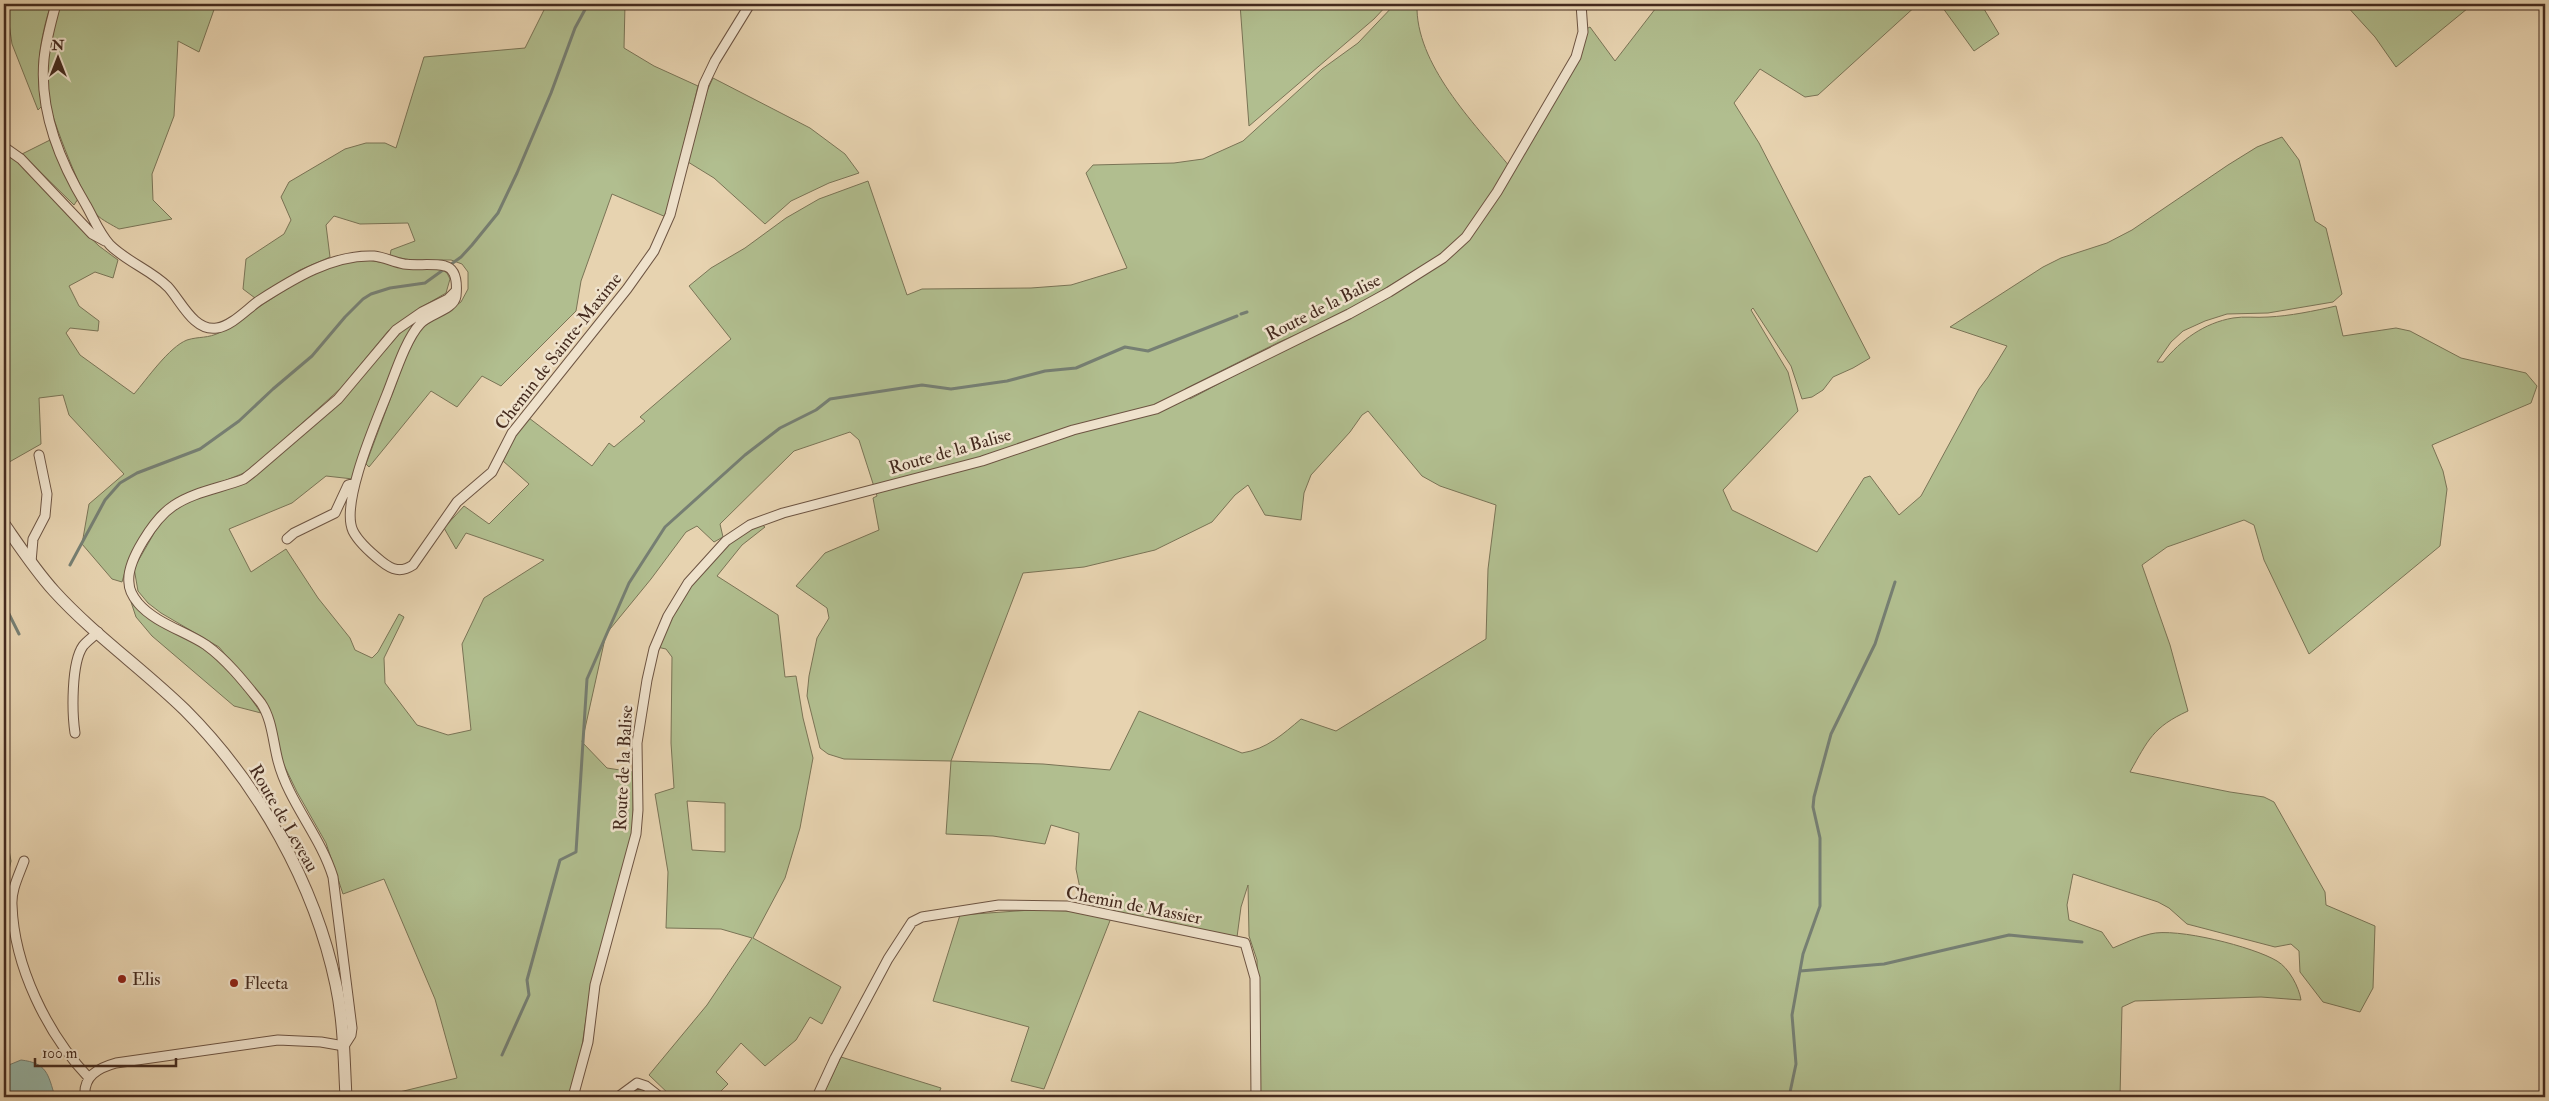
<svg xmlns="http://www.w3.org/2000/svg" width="2549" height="1101" font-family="'IM FELL Double Pica',serif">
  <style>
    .green { fill: #b1be8f; stroke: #7a7456; fill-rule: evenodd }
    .water { fill: #97b8ab; stroke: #767f73 }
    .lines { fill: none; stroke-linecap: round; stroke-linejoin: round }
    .stream { stroke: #767f73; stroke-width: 3 }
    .minor-casing { stroke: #6d5442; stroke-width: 11 }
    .tertiary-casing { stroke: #6d5442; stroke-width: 13 }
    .minor { stroke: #efe2cc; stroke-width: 9 }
    .tertiary { stroke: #efe2cc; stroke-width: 11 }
    .poi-dot { fill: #8f2418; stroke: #efe2cc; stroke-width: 2 }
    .labels { text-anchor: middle; stroke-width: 5; stroke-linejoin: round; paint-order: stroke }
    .street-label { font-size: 18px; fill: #442a1e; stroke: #efe2cc }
    .poi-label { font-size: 18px; fill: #442a1e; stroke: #efe2cc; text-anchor: start }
  </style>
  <rect width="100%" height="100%" fill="#e7d3b0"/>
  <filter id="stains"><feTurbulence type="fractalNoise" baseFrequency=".004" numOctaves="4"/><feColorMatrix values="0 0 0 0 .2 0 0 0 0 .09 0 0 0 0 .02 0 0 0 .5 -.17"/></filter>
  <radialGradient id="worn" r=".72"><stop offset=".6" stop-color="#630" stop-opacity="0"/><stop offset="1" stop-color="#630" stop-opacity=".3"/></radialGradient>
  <path class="green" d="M4,4H51C40,38 35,71 42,106L38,110L12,44L7,10L4,9Z
    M60,4H216L199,52L178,41L174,116L152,174L153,200L172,219L119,229C112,225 102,220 97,215C84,202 51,117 48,98C44,66 52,35 60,4Z
    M547,4H625L624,48L654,66L698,86L666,217L612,194L581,281L576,311L501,386L482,376L457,407L431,391L369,467L366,464L406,357L420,329L461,302L468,289V272L462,264L451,260H411L390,256L391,250L415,241L408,223L360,224L334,216L326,225L330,257L300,270L255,298L243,289L246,259L284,234L291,220L281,197L289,182L345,149L366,143H385L396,148L424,57L525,48Z
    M1240,4H1388L1374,19L1249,126Z
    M1395,4H1417C1415,64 1474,123 1510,167L1465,233L1446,252L1339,316L1277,343L1185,389L1190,399L1429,272L1452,256L1473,233L1497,195L1586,29L1590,27L1615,61L1659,4H1918L1818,95L1805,97L1760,69L1734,103L1759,143L1870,358L1853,368L1833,377L1823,390L1812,397L1802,399L1791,366L1753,308L1751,310L1788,372L1798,411L1723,490L1732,510L1817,552L1864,478L1870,476L1899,515L1921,496L1979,389L1988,377L2007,346L1950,327L2043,267L2061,258L2107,243L2132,230L2228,165L2257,147L2282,137L2299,160L2315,221L2326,228L2342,294L2333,302L2268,313L2227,314L2205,321L2183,331L2171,342L2157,362H2163C2181,340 2204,323 2233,318C2244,316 2256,318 2268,317C2290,316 2314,311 2336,306L2343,336L2396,328L2410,331L2461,358L2526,373L2537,386L2531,403L2432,445L2443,471L2447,489L2440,546L2309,654L2264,560L2254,525L2244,520L2167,547L2142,565L2170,645L2188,711C2153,727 2148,740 2130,772L2230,792L2264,797L2274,802L2325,892L2326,905L2375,926L2373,988L2360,1012L2323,1002L2300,972L2299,951L2291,944L2275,947L2187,924L2169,908L2158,902L2073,874L2067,905L2069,920L2102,932L2113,948C2125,943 2137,937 2150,934C2176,927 2254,947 2277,961C2289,968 2299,987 2301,1000L2261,997L2135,1001L2122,1007L2120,1097H1259L1257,960L1249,936L1248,885L1241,907L1237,937L1110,911L1091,905L1082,898L1076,869L1079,833L1051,825L1045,844L993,836L946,834L951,761L844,759L828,754L820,748L807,696L809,676L817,638L829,618L827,608L796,586L825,553L879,530L873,498L877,496L859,440L850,432L794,451L720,524L723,537L714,542L697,526L686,532L651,579L606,634L582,742L607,768L633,772V835L592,979L579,1066L570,1097H379L457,1078L435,999L384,879L343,894L326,843L297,792L283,763L269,707L219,647L161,613L148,603L138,591L134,568L160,523L169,513L196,498L249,481L338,404L403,330L414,321L417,323L353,479L326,476L292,503L229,529L251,572L286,549L318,598L350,638L355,650L372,658L378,652L399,614L404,617L384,658L385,683L417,725L448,735L471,730L462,644L484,598L544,560L466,533L456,549L444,528L464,506L489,524L529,484L503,461L516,435L529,418L592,466L609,443L614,447L645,421L640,417L731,339L689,286L711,268L745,248L786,218L819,199L868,181L907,295L922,289L1031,288L1071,285L1127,268L1086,173L1093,165L1174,163L1203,159L1243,141L1322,69L1358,43ZM1368,411L1422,476L1440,486L1496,505L1488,569L1486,639L1336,731L1301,719C1283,734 1267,749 1242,753L1139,711L1110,770L1043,764L951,761L1023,573L1084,567L1155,550L1212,522L1235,495L1248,485L1265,515L1301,520L1304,493L1311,475L1350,432L1362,415Z
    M1940,4H1981L1999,34L1974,51Z
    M2345,4H2473L2396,67L2375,37Z
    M713,78L810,128L845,154L859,173L829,183L791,201L765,224L714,178L688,162L707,91Z
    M52,139L78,199L74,205L22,154Z
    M4,152L20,162L76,224L99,246L118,260L113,278L95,272L69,286L79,306L99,321L98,331L70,328L66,333L80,355L134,394C147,379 169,347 187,340C200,336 207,339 221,332L300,280L325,268L362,259L414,268L441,269L447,273L450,279L446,293L420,308L388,331L341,388L249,471L174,501L158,512L129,558L122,582L112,579L82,544L89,504L124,474L69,415L63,395L39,398L41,444L4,465Z
    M761,524L765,527L742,545L717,576L778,615L785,677L796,676L803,718L813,758L800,828L785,878L753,938L841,987L822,1024L810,1017L796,1040L765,1066L741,1043L716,1072L728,1084L715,1097H672L649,1075L707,1005L752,938L721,929L666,928L668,872L655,794L674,788L671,743L672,657L666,649L657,647C680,599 709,546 761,524ZM687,801L725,803V852L692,850Z
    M131,602C154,622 182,631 206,649C229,666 245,690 261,713L234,706L152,636L136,617Z
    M4,822L11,861L4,894Z
    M1031,910L1069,911L1111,918L1044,1089L1011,1081L1029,1027L933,1001L960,915Z
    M841,1057L941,1088L937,1097H822Z
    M642,1089L648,1091L655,1097H624L635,1090Z"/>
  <path class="water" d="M21,1060C47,1063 48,1074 55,1097H4V1067Z"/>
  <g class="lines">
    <path class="stream" d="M1241,314L1247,312
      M70,565L105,500L120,483L137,473L200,449L239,421L273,389L312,356L345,317L363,299L371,294L390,288L425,283L461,257L472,245L498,213L517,173L551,93L575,28L588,4
      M4,604L19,634
      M1800,971L1884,964L2009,935L2082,942
      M502,1055L529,995L527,980L560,860L576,852L587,679L629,583L665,527L745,455L780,428L816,410L830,399L922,385L951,389L1007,381L1045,371L1076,368L1125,347L1148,351L1237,316
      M1789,1097L1796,1064L1792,1015L1803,954L1820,906V838L1813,807L1814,797L1831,734L1875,644L1895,582"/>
    <g class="minor-casing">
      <path id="minor" d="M56,4C51,22 46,40 44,59C39,111 60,162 86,205C94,219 99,233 110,245C127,262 151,270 168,287C181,301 194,332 217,328C232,326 248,308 260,300C293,279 333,254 374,256C384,257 393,262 404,264C417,266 431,263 445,266C457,269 457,286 456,296C454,310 428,314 420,324C406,339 395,374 387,394C376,422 340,504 353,531C359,543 371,553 381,561C392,570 401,573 413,565L457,502L492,472L512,433L627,289L654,251L670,215L704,84L715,61L750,4
        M4,147L21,159L92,234L105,241
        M287,539L294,533L335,513L348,485L355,483
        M31,562L33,539L45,516L47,494L39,455
        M75,733C72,713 71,663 83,646C87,641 93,637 98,632
        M24,861C19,875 11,890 12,905C14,966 47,1034 89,1078
        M85,1097C83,1076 98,1068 116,1063L278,1040L321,1042L344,1046L351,1035L352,1028L333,877C320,835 289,803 278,761C273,742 272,719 261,703C245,683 227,660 206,645C185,631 155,623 138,603C134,598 129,590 129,583C126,561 155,518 173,506C193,492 221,488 244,479L253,472L338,399L396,330L422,312L448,299L455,292
        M573,1097L588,1042L595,985L636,834L638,810L637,743L647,680L654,649L668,616L688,583L726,541L750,525L783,513L982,461L1073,430L1156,409L1349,314L1389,292L1443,258L1466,237L1497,192L1576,57L1583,32L1581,4
        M618,1097L637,1083L646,1086L660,1097
        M817,1097L835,1058L888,959L912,922L922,917L999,905L1067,906L1245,943L1255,978L1256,1097"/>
    </g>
    <g class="tertiary-casing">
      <path id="tertiary" d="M4,524C20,547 35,570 54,591C93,634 143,669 185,710C258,783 315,884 336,985C344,1022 344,1060 346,1097"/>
    </g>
    <use href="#minor" class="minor"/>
    <use href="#tertiary" class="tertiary"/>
  </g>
  <g class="poi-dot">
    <circle cx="122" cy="979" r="5"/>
    <circle cx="234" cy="983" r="5"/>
  </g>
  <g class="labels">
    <g class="street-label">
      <text transform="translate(1323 307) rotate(-27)" y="6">Route de la Balise</text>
      <text transform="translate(558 351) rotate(-52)" y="6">Chemin de Sainte-Maxime</text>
      <text transform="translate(950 451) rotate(-16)" y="6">Route de la Balise</text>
      <text transform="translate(623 768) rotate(-87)" y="6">Route de la Balise</text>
      <text transform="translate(284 818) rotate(60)" y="6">Route de Leveau</text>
      <text transform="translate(1134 905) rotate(11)" y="6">Chemin de Massier</text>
    </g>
    <g class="poi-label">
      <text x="132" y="985">Elis</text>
      <text x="244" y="989">Fleeta</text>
    </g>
  </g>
  <rect width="2549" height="1101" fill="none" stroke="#e7d3b0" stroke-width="20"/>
  <rect x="5" y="5" width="2539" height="1091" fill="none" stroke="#442a1e" stroke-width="2.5"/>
  <rect x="10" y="10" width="2529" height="1081" fill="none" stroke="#442a1e"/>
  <g transform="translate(58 58)" stroke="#efe2cc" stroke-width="4" paint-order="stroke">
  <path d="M0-4L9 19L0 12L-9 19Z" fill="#442a1e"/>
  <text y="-8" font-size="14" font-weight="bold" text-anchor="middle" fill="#442a1e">N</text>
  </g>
  <path d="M35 1058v8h141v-8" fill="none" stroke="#442a1e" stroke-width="2.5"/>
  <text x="42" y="1058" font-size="15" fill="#442a1e" stroke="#efe2cc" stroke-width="4" paint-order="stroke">100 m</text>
  <rect width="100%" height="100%" filter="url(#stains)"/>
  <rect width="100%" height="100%" fill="url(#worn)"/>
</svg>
